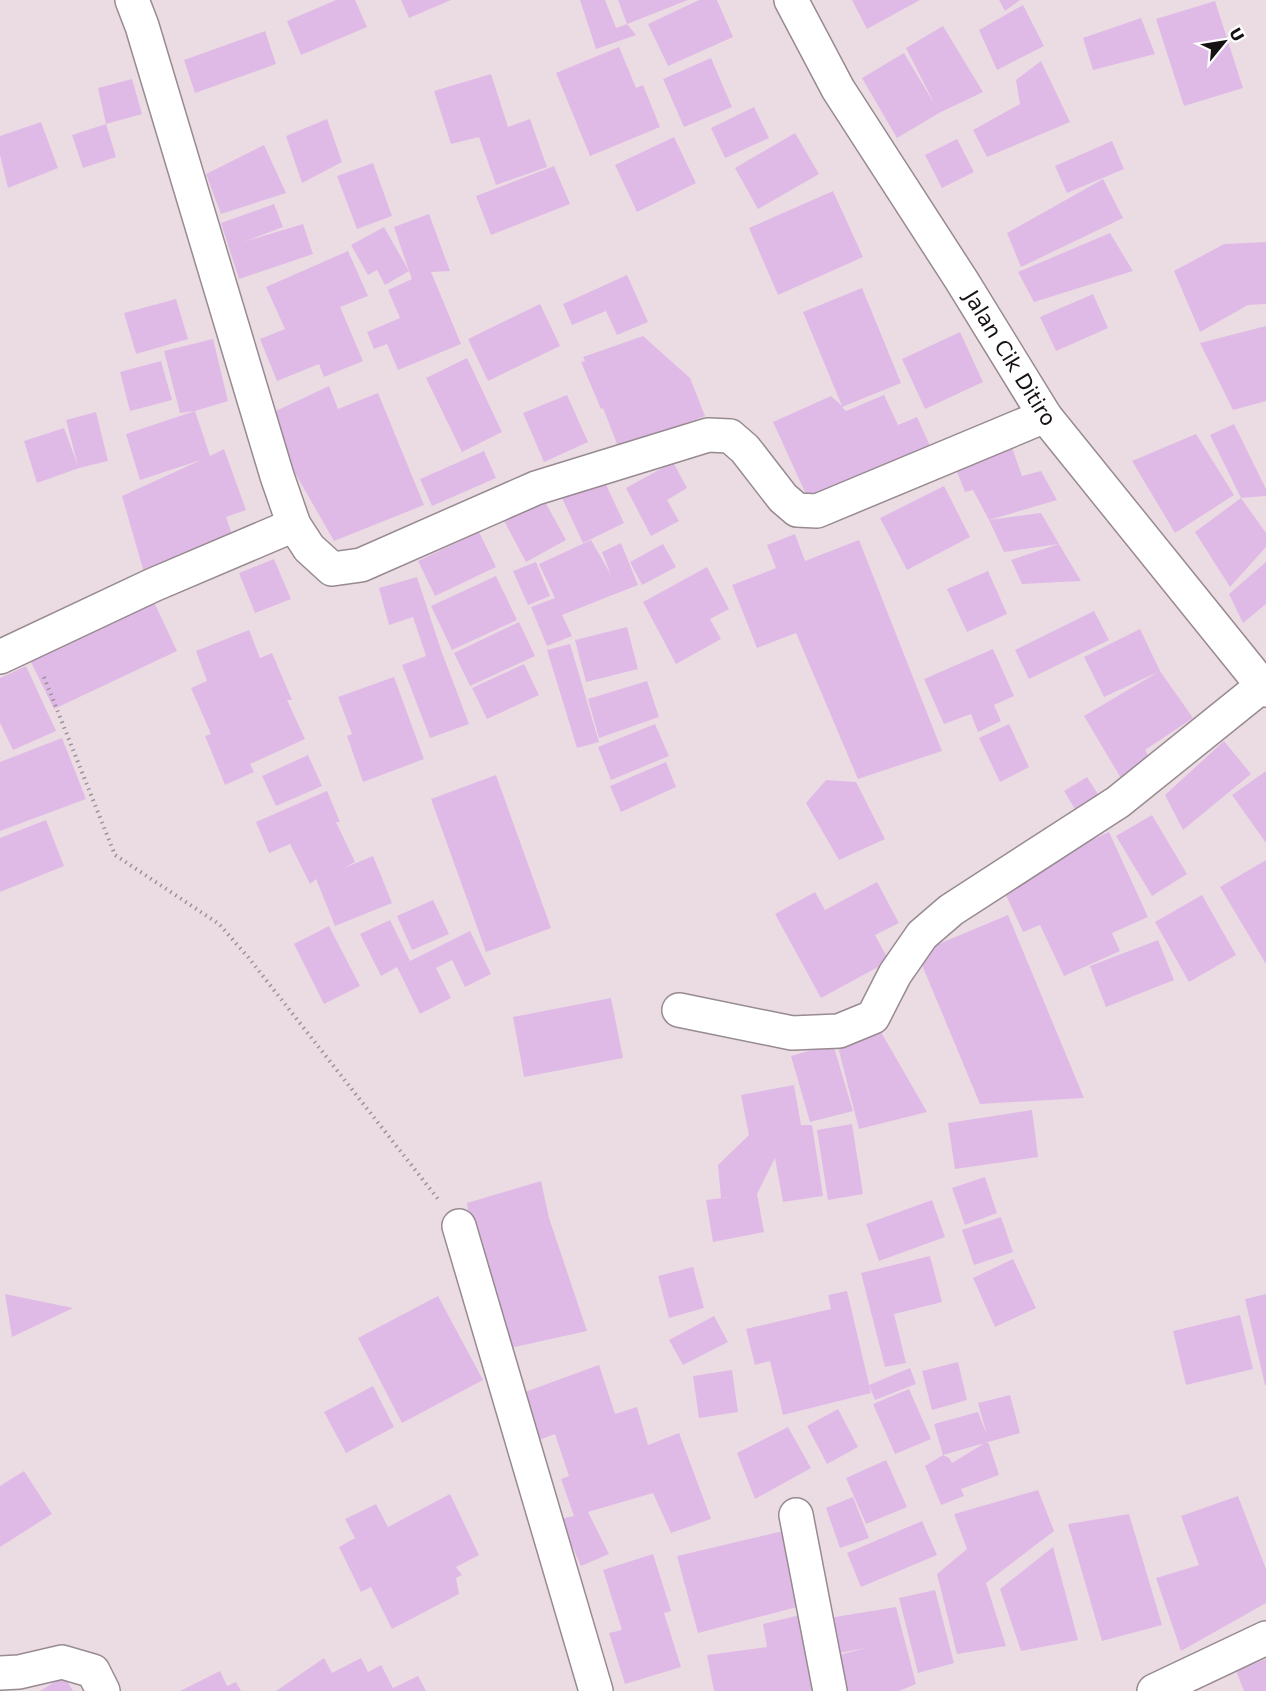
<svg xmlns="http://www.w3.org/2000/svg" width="1266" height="1691" font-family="'DejaVu Sans',sans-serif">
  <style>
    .building { fill: #e0bae7 }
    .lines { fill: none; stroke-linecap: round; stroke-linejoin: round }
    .minor-casing { stroke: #978a91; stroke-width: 36 }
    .path { stroke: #9e9297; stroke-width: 4; stroke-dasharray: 1.5 4.5; stroke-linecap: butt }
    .minor { stroke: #fff; stroke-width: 33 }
    .labels { text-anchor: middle; stroke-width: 4.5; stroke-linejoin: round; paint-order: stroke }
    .street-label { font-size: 21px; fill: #161113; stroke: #fff }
  </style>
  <rect width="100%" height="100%" fill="#ebdce3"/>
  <path class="building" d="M336,0H355L367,27L301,55L287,21Z
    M401,0H451L409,18Z
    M580,0H605L616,28L627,24L636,35L596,49Z
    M618,0H688L627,24Z
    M699,0H717L733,37L668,66L648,24Z
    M852,0H920L867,29Z
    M999,0H1020L1005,11Z
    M1215,1L1243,88L1184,106L1156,19Z
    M1023,5L1044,46L997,70L979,30Z
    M1141,18L1155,54L1093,70L1083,38Z
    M943,26L983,92L939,113L897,138L862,78L904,53L935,105L906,48Z
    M265,31L276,64L195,93L184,60Z
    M619,47L636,88L643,85L660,127L590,156L556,73Z
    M711,58L732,107L684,127L663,79Z
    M1041,61L1070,122L987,157L973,130L1020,104L1016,80Z
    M491,74L508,127L530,119L547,167L496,185L479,137L451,144L434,91Z
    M132,79L142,114L106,124L98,88Z
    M754,107L769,138L725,158L711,128Z
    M327,119L342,162L302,183L286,136Z
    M41,122L58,168L8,188L0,155V136Z
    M106,124L116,157L83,168L72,135Z
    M795,133L819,174L758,209L735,168Z
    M674,137L696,183L637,212L615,165Z
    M957,139L974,172L942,188L925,155Z
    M1112,141L1124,169L1067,193L1055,166Z
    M264,145L286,193L221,214L206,174Z
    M373,163L392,216L357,229L337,176Z
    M554,166L570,204L491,235L476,196Z
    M1103,179L1123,218L1021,267L1007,233Z
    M833,191L863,257L778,295L749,228Z
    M274,204L283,227L243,242L303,224L313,254L239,279L221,223Z
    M429,214L450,271L431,272L461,344L398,370L387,344L374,349L367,332L400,318L388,290L412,279L409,271L385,285L377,270L368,275L351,245L384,227L409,271L394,227Z
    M1110,233L1133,271L1034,302L1018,272Z
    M1266,242V304L1248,305L1200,332L1174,271L1224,244Z
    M348,251L368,296L340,307L363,361L324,377L319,364L277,381L260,339L285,329L266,287Z
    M627,275L648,322L617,335L606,311L572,325L563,304Z
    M862,288L901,383L842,407L846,411L884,395L898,425L917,417L931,448L810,503L773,422L831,396L842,406L803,312Z
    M1093,294L1108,328L1056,351L1040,317Z
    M176,299L188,339L136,354L124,313Z
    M540,304L560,346L488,381L468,339Z
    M1266,326V401L1233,410L1200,343Z
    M960,332L983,382L925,409L902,359Z
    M643,336L690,378L705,416L619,449L603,408L601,409L581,362L585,361L583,357Z
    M213,339L228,401L195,411L210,456L224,449L246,510L226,517L235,543L145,576L122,496L201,460L140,480L126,434L195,411L180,413L164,351Z
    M467,358L502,432L462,452L426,378Z
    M161,361L172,400L130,411L120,372Z
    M329,386L338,409L378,393L424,505L334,541L263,417Z
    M567,395L588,442L544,462L523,413Z
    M96,412L108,461L79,468L37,483L24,441L64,428L78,466L66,420Z
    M1234,424L1266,489V496L1241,498L1266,533V547L1230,587L1195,532L1241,498L1210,435Z
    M1196,434L1234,495L1175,533L1132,461Z
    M1011,445L1022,476L1041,471L1057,500L989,520L973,490L965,492L952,459Z
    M484,451L496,478L432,506L420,479Z
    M673,462L687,488L667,500L679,521L651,536L626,488Z
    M602,476L624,523L583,543L561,496Z
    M944,486L970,537L907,570L880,518Z
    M543,498L566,540L526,562L503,519Z
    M1041,513L1059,544L1004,552L989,520Z
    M479,532L496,567L435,596L418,561Z
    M795,534L805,561L859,540L942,751L858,779L796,633L757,648L732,585L776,568L767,545Z
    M591,540L611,575L602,552L621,543L638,585L562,615L572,636L547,646L531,607L555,598L539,564Z
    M663,544L676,567L642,585L630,562Z
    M1059,544L1081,581L1022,584L1011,560Z
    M274,559L291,599L255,613L239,573Z
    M536,562L550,596L528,605L513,571Z
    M1266,562V604L1243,623L1229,594Z
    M707,567L729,609L710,619L721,639L676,664L643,602Z
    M988,571L1007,614L967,632L947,589Z
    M496,576L517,620L452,650L431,606Z
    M417,577L441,650L469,724L430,738L402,665L426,656L413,617L389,625L379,588Z
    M153,600L177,651L54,709L29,658Z
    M1094,611L1109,640L1029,679L1015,650Z
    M519,622L535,656L470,686L454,653Z
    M627,627L638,669L586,682L575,640Z
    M1140,629L1160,671L1193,718L1145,750L1155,767L1125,785L1084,716L1158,672L1104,697L1084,657Z
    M249,630L260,658L272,653L292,700H287L305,739L250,764L254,772L225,785L205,736L211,734L191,688L207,681L196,651Z
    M570,644L599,742L577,748L547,650Z
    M993,649L1014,696L994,705L1001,721L978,732L971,714L944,724L924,679Z
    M524,664L539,695L487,719L472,688Z
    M26,666L56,731L13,750L0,723V678Z
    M394,677L424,759L363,782L347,736L352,734L338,697Z
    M647,681L659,717L599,738L588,699Z
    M655,724L669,756L611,780L598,747Z
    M1009,724L1029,767L1000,782L979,738Z
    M62,738L86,799L0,831V762Z
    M1224,741L1251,774L1183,830L1165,795Z
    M308,755L322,786L276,806L262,776Z
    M666,762L676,787L621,812L610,786Z
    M1266,771V843L1232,795Z
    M496,775L551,928L486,952L431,799Z
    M1087,777L1101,799L1078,814L1064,791Z
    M826,780L856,782L885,839L839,860L806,803Z
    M327,791L340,822H336L355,862L344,868L373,856L392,903L335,926L316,879L310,884L290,844L269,853L256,822Z
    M1152,815L1187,874L1152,896L1116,836Z
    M46,820L64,866L0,892V838Z
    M1109,832L1148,917L1112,933L1120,951L1064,976L1040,925L1023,932L1000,882Z
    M1266,860V964L1220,887Z
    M877,882L899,923L875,935L889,961L821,998L775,914L815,892L825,910Z
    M1202,895L1236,955L1189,982L1155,922Z
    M433,900L449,934L412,950L397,916Z
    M1008,915L1084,1098L980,1104L917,953Z
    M390,920L410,961L470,931L491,974L465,987L452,960L436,968L451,998L420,1014L397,967L381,976L360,934Z
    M329,926L360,986L324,1004L294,944Z
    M1158,940L1174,980L1106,1007L1090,966Z
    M611,998L623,1058L524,1077L513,1017Z
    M881,1032L927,1112L859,1129L837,1043Z
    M833,1044L853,1111L810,1122L791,1056Z
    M794,1085L801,1125H812L823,1196L783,1202L775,1158L757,1194L764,1232L713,1242L706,1200L730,1197L721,1198L718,1165L749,1135L741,1095Z
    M1032,1110L1038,1157L955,1169L948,1123Z
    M852,1124L863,1194L828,1200L817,1130Z
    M985,1177L997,1213L965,1225L952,1188Z
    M541,1181L549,1218L587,1331L510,1348L473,1247L467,1203Z
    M932,1200L945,1237L879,1261L866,1224Z
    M1001,1217L1013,1252L974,1265L962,1230Z
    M930,1256L942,1302L894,1314L906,1363L885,1367L861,1273Z
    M1013,1259L1036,1308L995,1327L973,1278Z
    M693,1267L704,1308L669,1318L658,1276Z
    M847,1291L871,1393L783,1415L770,1361L755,1365L746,1329L831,1309L828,1295Z
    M5,1294L73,1308L12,1337Z
    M1266,1294V1385H1265L1245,1299Z
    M438,1296L483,1380L402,1423L358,1338Z
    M1240,1315L1253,1369L1186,1385L1173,1331Z
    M714,1316L728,1342L683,1365L669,1340Z
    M958,1362L967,1400L932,1410L922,1371Z
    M599,1365L615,1414L637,1407L648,1445L679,1433L711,1519L671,1533L653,1493L588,1512L609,1554L581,1566L560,1519L574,1516L561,1479L569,1476L555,1434L539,1440L525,1392Z
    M910,1368L916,1384L875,1400L869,1385Z
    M732,1370L738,1412L699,1418L693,1376Z
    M373,1386L394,1427L346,1453L324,1412Z
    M909,1389L931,1439L895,1454L873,1404Z
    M1010,1395L1020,1433L943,1455L934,1424L978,1412L987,1435L978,1403Z
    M838,1409L858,1447L827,1464L807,1426Z
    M788,1427L811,1468L755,1499L737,1453Z
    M988,1441L999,1475L961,1489L964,1496L941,1505L925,1466L943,1455L949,1458L952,1463Z
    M886,1460L907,1507L866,1524L846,1478Z
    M24,1471L52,1514L0,1547V1486Z
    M1038,1490L1054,1531L986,1583L1006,1646L957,1654L937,1574L967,1549L954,1514Z
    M450,1494L479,1555L456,1567L462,1575L456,1578L459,1594L392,1629L371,1587L361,1592L339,1547L355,1538L345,1519L376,1504L388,1527Z
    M1238,1496L1266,1569V1603L1181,1651L1156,1578L1199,1565L1181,1516Z
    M853,1497L869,1538L840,1548L826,1508Z
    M1129,1514L1162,1625L1102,1641L1068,1524Z
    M922,1521L937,1555L861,1587L847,1553Z
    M783,1531L808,1604L698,1633L677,1556Z
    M1053,1547L1078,1640L1021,1651L1000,1589Z
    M653,1554L671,1611L664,1613L681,1667L625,1684L609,1633L622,1630L603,1570Z
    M935,1590L954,1663L918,1673L899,1598Z
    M896,1607L916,1684L899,1691H846L835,1656L866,1648L834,1654L829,1618Z
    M804,1614L818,1691H714L707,1655L767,1647L763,1624Z
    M324,1658L332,1673L361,1658L368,1672L381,1665L393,1688L418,1676L426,1691H276Z
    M1266,1659V1691H1244L1236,1671Z
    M220,1671L227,1686L236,1682L241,1691H180Z
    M64,1676L73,1691H40Z"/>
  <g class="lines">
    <g class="minor-casing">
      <g id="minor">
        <path d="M132,0L142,26L277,476L294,525L309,548L332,569L361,565L536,488L708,435L730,436L745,449L783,498L797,510L817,511L1045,416"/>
        <path id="s1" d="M791,0L838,89L962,281L1045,416L1266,690"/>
        <path d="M0,657L153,585L294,525"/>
        <path d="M679,1010L792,1033L839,1031L873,1017L895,974L922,935L951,910L1118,802L1262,686"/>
        <path d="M459,1226L596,1691"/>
        <path d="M796,1515L830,1691"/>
        <path d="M0,1673L19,1672L62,1662L93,1671L103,1691"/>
        <path d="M1154,1691L1266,1638"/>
      </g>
    </g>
    <path class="path" d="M44,677L115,855L219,924L248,957L438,1199"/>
    <use href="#minor" class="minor"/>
  </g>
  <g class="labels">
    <g class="street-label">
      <text dy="7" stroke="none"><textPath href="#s1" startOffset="420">Jalan Cik Ditiro</textPath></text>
    </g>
  </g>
  <g transform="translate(1224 42) rotate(60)" stroke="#ffffff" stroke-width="4.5" paint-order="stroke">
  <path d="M0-4.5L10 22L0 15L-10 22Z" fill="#161113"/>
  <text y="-9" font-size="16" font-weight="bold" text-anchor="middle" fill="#161113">U</text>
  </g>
</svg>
